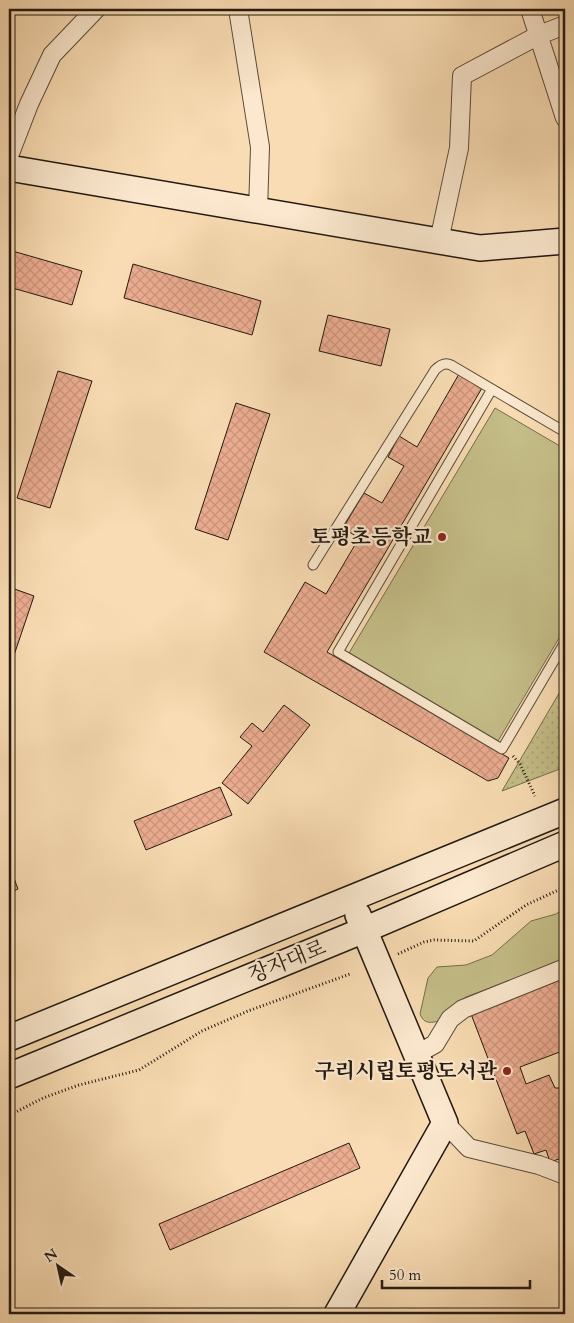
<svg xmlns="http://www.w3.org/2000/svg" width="574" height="1323" font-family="Cardo,'Noto Serif KR',serif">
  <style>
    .grass { fill: #c5be88; stroke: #746c4c }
    .park { fill: url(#park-dots); stroke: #746c4c }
    .building { fill: url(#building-cross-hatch); stroke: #241911 }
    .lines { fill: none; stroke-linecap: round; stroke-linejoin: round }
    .lane-casing { stroke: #594a3a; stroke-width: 11 }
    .street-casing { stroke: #594a3a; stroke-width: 20 }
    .secondary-casing { stroke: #241911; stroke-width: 28 }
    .path { stroke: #241911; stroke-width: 3; stroke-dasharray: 1 2.5; stroke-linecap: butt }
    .lane { stroke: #fbe8ce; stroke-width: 9 }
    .street { stroke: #fbe8ce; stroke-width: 18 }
    .secondary { stroke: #fbe8ce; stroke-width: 25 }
    .poi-dot { fill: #8f2418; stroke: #fbe8ce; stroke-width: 2 }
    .labels { text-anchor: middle; stroke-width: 4.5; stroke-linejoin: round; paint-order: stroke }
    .poi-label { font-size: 21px; font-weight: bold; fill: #241911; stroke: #fbe8ce; text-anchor: end }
    .street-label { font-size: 21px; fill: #241911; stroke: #fbe8ce }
  </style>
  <defs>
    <pattern id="park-dots" width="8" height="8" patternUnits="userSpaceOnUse" patternTransform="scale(1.25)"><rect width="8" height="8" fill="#c5be88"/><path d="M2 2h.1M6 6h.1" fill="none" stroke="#a9a374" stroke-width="1.8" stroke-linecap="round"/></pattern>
    <pattern id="building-cross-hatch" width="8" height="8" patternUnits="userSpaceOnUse" patternTransform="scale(1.25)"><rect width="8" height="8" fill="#edad91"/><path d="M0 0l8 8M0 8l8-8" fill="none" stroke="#cb947c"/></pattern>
  </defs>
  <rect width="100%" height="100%" fill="#f9dcb3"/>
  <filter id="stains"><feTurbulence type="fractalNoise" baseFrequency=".004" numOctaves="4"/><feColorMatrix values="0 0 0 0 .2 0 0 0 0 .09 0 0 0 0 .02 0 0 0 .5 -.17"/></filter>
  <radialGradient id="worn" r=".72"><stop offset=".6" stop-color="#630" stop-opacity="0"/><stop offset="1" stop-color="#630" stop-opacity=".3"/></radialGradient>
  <path class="grass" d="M495,408L565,449V628L498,741L349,653Z
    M565,908V960L466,997L449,1008L442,1020C432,1023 424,1025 420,1014L428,978L437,967L466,965L492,955L531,921L556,914Z"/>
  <path class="park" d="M565,683V767L502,791Z"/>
  <path class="building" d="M9,250L82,271L72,305L9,287Z
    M133,264L261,301L252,335L124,298Z
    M328,315L390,329L381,366L319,351Z
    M58,371L92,381L50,508L17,498Z
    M459,374L482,388L327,652L509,758L498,778L488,781L264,652L305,582L326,594L359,538L343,528L364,493L382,503L404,466L388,457L399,436L417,447Z
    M236,403L270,414L228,540L195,529Z
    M9,587L34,596L9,670Z
    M284,705L310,725L248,804L222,783L252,746L240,737L252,723L263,732Z
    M220,787L232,815L146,850L134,821Z
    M9,865L18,889L9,893Z
    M565,978V1050L520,1067L526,1084L549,1075L555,1088H560L563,1095L565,1094V1157L550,1162L546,1150L534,1154L525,1131L517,1134L471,1014Z
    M349,1143L360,1168L170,1250L159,1224Z
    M9,1299L16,1314H9Z"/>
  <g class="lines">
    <g class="lane-casing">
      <path id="lane" d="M492,389L338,652L502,749L565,642
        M313,565L435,370C440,365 445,362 451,365L565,432"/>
    </g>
    <g class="street-casing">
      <path id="street" d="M238,9L260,147L258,211
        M530,9L565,118
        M9,156L29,104L52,55L96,9
        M439,241L459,148L462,76L539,35L565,25
        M417,1054L435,1044L450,1019L463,1009L565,968
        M445,1123L469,1148L539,1165L565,1175"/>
    </g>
    <g class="secondary-casing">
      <path id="secondary" d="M9,168L480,248L565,241
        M9,1038L565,811
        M9,1076L364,930L565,844
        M337,1314L445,1123L358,915"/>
    </g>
    <path class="path" d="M513,756L520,764L535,796
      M398,954L424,942L434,940L474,941L526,905L565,887
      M9,1118L14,1113L43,1098L79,1085L139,1070L202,1031L248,1011L350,974"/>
    <use href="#lane" class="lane"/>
    <use href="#street" class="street"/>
    <use href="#secondary" class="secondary"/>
  </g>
  <g class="poi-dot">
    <circle cx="442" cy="537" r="5"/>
    <circle cx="507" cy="1071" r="5"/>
  </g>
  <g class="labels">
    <g class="poi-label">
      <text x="432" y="544">토평초등학교</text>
      <text x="497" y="1078">구리시립토평도서관</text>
    </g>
    <g class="street-label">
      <text transform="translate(287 961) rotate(-22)" y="7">장자대로</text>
    </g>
  </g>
  <rect width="574" height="1323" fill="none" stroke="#f9dcb3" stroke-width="30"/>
  <rect x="10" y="10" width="554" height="1303" fill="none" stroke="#241911" stroke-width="2.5"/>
  <rect x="15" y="15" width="544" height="1293" fill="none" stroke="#241911"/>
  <g transform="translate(58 1266) rotate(326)" stroke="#fbe8ce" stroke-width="4" paint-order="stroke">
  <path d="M0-4L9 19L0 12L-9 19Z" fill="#241911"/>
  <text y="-8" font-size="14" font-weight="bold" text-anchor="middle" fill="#241911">N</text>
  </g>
  <path d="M382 1280v8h148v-8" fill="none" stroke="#241911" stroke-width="2.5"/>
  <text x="389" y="1280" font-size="15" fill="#241911" stroke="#fbe8ce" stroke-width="4" paint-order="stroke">50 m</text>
  <rect width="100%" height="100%" filter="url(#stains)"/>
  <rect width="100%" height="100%" fill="url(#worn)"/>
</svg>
